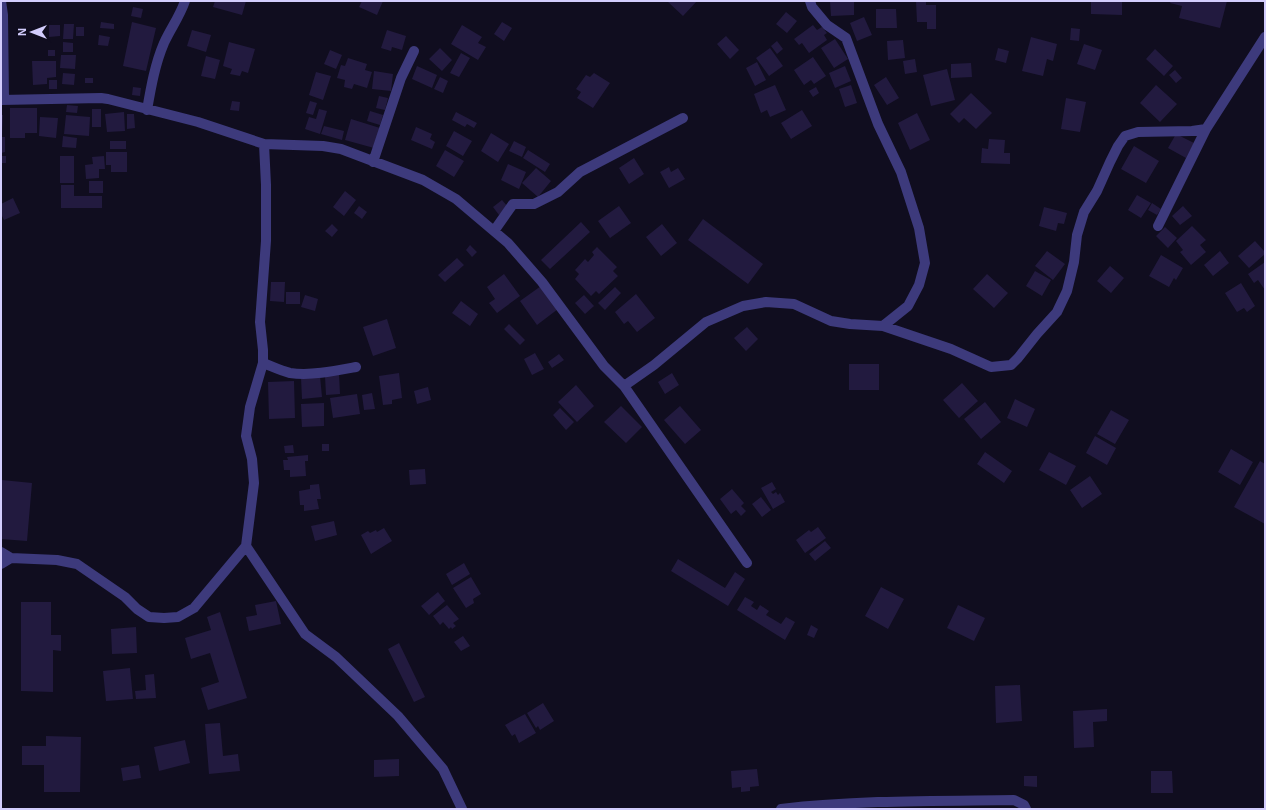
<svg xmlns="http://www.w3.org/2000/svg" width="1266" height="810" font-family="Arial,sans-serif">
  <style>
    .building { fill: #221a3f }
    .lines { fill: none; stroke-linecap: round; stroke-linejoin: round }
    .minor { stroke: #3d3a7c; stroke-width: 10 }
  </style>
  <rect width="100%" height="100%" fill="#100d1f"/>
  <path class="building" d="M215,1H246L242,15L213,7Z
    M362,1H383L377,15L359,7Z
    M667,1H697L683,16Z
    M830,1H854V15L831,16Z
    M916,1H926V5H936V29H927V22H917Z
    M1091,1H1122V15L1091,14Z
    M1171,1H1227L1220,28L1179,18L1182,6L1170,3Z
    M133,7L143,9L141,18L131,16Z
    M876,9H896L897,28H876Z
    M786,12L797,21L787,33L776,24Z
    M864,17L872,35L857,41L850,23Z
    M101,22L114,24V29L100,28Z
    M132,22L156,28L146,71L123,66Z
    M502,22L512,28L504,41L494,34Z
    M64,24H74L73,39H63Z
    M49,25H60V36L49,37Z
    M462,25L482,37L478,43L486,47L478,60L451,44Z
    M813,25L817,30L822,27L827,33L824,35L827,40L809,53L802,43L799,45L794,39Z
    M76,27H84V36H76Z
    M1071,28L1080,29L1079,41L1070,40Z
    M192,30L211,35L206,52L187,46Z
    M387,30L406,36L402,50L392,47L391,51L381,48Z
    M99,35L110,37L108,46L98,45Z
    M726,36L739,50L730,59L717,44Z
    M1031,37L1057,44L1053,61L1047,59L1043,76L1022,71Z
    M835,39L848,59L834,68L821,48Z
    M903,40L905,58L888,60L887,41Z
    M777,41L783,49L777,54L771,46Z
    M63,42L73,43V52H63Z
    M229,42L255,49L248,73L242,71L240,76L230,74L232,69L223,66Z
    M1084,44L1102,50L1095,70L1077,64Z
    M440,48L452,60L442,71L429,59Z
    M770,48L783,66L769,76L756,58Z
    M998,48L1009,51L1006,63L995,60Z
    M1155,49L1173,66L1164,76L1146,59Z
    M48,50H55V56H48Z
    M330,50L342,55L336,69L324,64Z
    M461,53L470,58L459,77L450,73Z
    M61,55H76L75,69L60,68Z
    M206,56L220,60L215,79L201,76Z
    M813,57L826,76L814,84L811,80L804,85L794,70Z
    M348,58L367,64L365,70L372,72L367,88L354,84L352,89L344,87L345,80L337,78L341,65L345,66Z
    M915,59L917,72L905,74L903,61Z
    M32,61H56V77L47,78V84L33,85Z
    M757,62L766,80L755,86L746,68Z
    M971,63L972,77L951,78V64Z
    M417,66L437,75L432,88L412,79Z
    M845,66L851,81L835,88L829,73Z
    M947,69L955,100L931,106L923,75Z
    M1175,70L1182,78L1176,83L1169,75Z
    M374,71L393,74L391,91L372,89Z
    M316,72L331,76L323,100L309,95Z
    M63,73L75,74L74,85L62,84Z
    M594,73L610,83L593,108L577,98L581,92L576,89L586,75L590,77Z
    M440,77L448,81L443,93L434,89Z
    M886,77L899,98L887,105L874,85Z
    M85,78H93V83H85Z
    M49,80H57V89H49Z
    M775,85L786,110L770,117L767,110L761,113L754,94Z
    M851,85L857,103L845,107L839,89Z
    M1156,85L1177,104L1160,122L1140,103Z
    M133,87L141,88L140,96L132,95Z
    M816,87L819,93L813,97L809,91Z
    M971,93L992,113L976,129L964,118L959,123L950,114Z
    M379,96L388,98L385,110L376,108Z
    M1066,98L1086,102L1080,132L1061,129Z
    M232,101L240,102L239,111L230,110Z
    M310,101L317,103L313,115L306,113Z
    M67,105L78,106L77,113L66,112Z
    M10,108H37V133H25V138H10Z
    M92,109H101V127H92Z
    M319,109L327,111L320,134L305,129L309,117L316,119Z
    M802,110L812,126L791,139L781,123Z
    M370,111L383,115L380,125L367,121Z
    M124,112L125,131L107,132L105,114Z
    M456,112L477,123L474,128L467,124L465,127L452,120Z
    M917,113L930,140L910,150L898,123Z
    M127,114H134L135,128L127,129Z
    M1,115H3L2,135L1,134Z
    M66,115L90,117L89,136L64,134Z
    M40,117L58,118L56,138L39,136Z
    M351,119L380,128L374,148L345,140Z
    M324,126L344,131L342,140L321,134Z
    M416,127L432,134L430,139L435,142L432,149L411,140Z
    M454,131L472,141L463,156L446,146Z
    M491,133L509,144L498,162L481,151Z
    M1176,134L1194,143L1186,158L1168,148Z
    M63,136L77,138L76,148L62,147Z
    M1,137H5V152L1,153Z
    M989,139L1005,140L1004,153H1010V164L981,163L982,148L988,149Z
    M110,141H126V149H110Z
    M514,141L526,147L522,157L509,151Z
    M1134,146L1159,161L1146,183L1121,169Z
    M445,150L464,161L454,177L436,166Z
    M528,150L550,164L545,172L523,158Z
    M106,152H127V172H111V165H106Z
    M1,156H6V163H1Z
    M60,156H74V183H60Z
    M104,156L105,169H99V178L86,179L85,165L93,164L92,157Z
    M634,158L644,174L629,184L619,168Z
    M508,164L526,172L519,189L501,180Z
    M669,167L671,172L678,168L685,179L669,188L660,172Z
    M536,168L551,181L538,197L522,183Z
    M89,181H103V193H89Z
    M61,185H74V196H102V208H61Z
    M345,191L356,200L344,216L333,207Z
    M1137,195L1151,203L1141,218L1128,210Z
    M13,198L20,213L4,220L1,214V204Z
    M502,200L508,207L499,215L493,207Z
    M1152,203L1161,209L1157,215L1148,210Z
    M359,206L367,212L362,219L354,213Z
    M619,206L631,223L610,238L598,221Z
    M1183,206L1192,216L1180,225L1172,216Z
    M1044,207L1067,213L1064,224L1058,223L1056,231L1039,226Z
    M703,219L763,264L748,284L688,240Z
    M581,222L590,232L550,269L541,260Z
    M332,224L338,230L332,237L325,231Z
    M662,224L677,243L661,256L646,237Z
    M1192,226L1206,240L1200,245L1206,252L1191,265L1180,252L1183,250L1176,241Z
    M1165,227L1177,238L1168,248L1156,236Z
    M1255,241L1265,252V254L1249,268L1238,256Z
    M470,245L477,252L472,257L466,250Z
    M597,247L617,267L613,271L618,276L599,294L596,291L591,296L575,279L579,274L575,270L585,259L588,262L594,255L592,252Z
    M1047,251L1065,264L1053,280L1035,266Z
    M1220,251L1229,263L1213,276L1204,265Z
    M1161,255L1183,268L1176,280L1174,278L1169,287L1149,276Z
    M457,258L464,265L445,282L438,275Z
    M1265,262V290L1258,280L1254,283L1248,274Z
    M1110,266L1124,278L1111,293L1097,281Z
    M1035,271L1051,280L1042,296L1026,286Z
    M504,274L520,296L497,313L489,303L495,299L487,287Z
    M987,274L1008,293L994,308L973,289Z
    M271,282H285L284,302L270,301Z
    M1241,283L1255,306L1247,312L1244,308L1237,312L1225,293Z
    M541,286L558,309L537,325L520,301Z
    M615,287L621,293L605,310L598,303Z
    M286,292H300V304H286Z
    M636,294L655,318L637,332L628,321L624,324L615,312Z
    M305,295L318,299L315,311L301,307Z
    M584,295L594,306L585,314L575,303Z
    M461,301L478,314L470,326L452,313Z
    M387,319L396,348L373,356L363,327Z
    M509,324L525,340L520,345L504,329Z
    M747,327L758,339L746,351L734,338Z
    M535,353L544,369L532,375L524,359Z
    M559,354L564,360L552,368L548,362Z
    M849,364H879V390H849Z
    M399,373L402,398L392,400V404L383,405L379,376Z
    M672,373L679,385L665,394L658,382Z
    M339,374L340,394L326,395L325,376Z
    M320,376L322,397L302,399L301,378Z
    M294,381L295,418L269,419L268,382Z
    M962,383L978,401L959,418L943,400Z
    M576,385L594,406L577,422L558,402Z
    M428,387L431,400L417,404L414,391Z
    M372,393L375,409L364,410L362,395Z
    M357,394L360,414L333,418L330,398Z
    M1015,399L1035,409L1027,427L1007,418Z
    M985,402L1001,422L981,439L964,419Z
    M324,403V426L302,427L301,404Z
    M621,406L642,427L626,443L604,422Z
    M680,406L701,430L685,444L664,420Z
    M560,408L574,422L566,430L553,415Z
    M1111,410L1129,420L1115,444L1097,434Z
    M1095,436L1116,448L1107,465L1086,453Z
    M322,444H329V451H322Z
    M293,445L294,453H285L284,446Z
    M1231,449L1253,462L1240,485L1218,472Z
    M985,452L1012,471L1004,483L977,464Z
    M1049,452L1076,466L1066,485L1039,470Z
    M308,455V461H305L306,476L290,477V470H284L283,460H288L287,457Z
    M1260,461L1265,464V524L1234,507Z
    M425,469L426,484L410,485L409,470Z
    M1090,476L1102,494L1082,508L1070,490Z
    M2,480L32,483L27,541L1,539Z
    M772,482L776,489L771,492L773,494L776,492L778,495L780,493L785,502L773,509L761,488Z
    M319,484L321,499H317L319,509L304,511V505H300L299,491L310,489V485Z
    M732,489L744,503L741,506L746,511L741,516L736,510L731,514L720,499Z
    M761,497L771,510L762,517L752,504Z
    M334,521L337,535L315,541L311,526Z
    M818,527L826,538L805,553L796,540L809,530L811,532Z
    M384,528L392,541L371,554L361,535L368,531L370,533L376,530L377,532Z
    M825,541L831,548L815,561L809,554Z
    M678,559L725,588L735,572L745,579L728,606L671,571Z
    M464,563L470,574L452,585L446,574Z
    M471,577L481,594L473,599L474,603L466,608L453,588Z
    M881,587L904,599L888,629L865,616Z
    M438,592L445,601L429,615L421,606Z
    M745,597L754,602L751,606L757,610L760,605L769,611L766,615L781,624L786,617L795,622L785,640L737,610Z
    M276,601L281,624L249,631L246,617L257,615L255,605Z
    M21,602H51V635H61V651L53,650V692L21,691Z
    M447,605L459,619L453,623L456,626L452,629L451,627L449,629L443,622L440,625L433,616Z
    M958,605L985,618L974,641L947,628Z
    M220,612L247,698L208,710L201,688L219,682L210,653L191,659L185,638L211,630L207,617Z
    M811,625L818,629L814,638L807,635Z
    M136,627L137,653L112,654L111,629Z
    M463,636L470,646L461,651L454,642Z
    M399,643L425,697L414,702L388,649Z
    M130,668L133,699L106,701L103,671Z
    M154,674L156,698L136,699L135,691L146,690L145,675Z
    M1020,685L1022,721L996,723L995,686Z
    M543,703L554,721L540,730L538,726L536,728L527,713Z
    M1107,709V721L1093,722L1094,747L1074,748L1073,711Z
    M525,714L536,733L519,743L515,734L512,736L505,725Z
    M220,723L223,756L238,754L240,771L209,774L205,724Z
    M46,736L81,737L80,792H44V765H22V746H46Z
    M185,740L190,763L159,771L154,747Z
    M399,759V776L374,777V760Z
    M139,765L141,778L123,781L121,768Z
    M757,769L759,786L750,787V791L741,792V787L732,788L731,771Z
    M1151,771H1172L1173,793H1151Z
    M1024,776H1037V787L1024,786Z"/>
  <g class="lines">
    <path class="minor" d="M1,1L3,15L4,100
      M810,1L812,7L827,25L846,38L878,124L901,172L919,228L925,263L919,285L908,306L883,326
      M1,100L101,98L108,99L198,122L264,144L323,146L341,149L423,180L456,199L508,243L542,282L604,366L624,386L654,365L706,322L743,306L766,302L794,304L831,321L850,324L883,326L951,349L991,367L1011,365L1018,358L1037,334L1057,312L1067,291L1074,262L1077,235L1084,212L1097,191L1110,162L1118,146L1125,136L1138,132L1192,131L1206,129L1265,37
      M147,110C151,87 155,64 164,43C171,28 180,16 185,1
      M373,162L401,78L414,51
      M1158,226L1206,129
      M494,231L513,204H534L558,192L580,172L683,118
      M263,363C271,366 281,371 290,373C311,376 335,371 356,367
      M624,386L747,563
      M246,546L305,634L336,657L398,716L443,769L462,809
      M1,552L11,558L57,560L77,564L125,597L137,609L149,617L164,618L178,617L194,608L246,546L254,483L252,459L246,436L250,407L263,363V350L260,322L266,241V185L264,144
      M1,564L11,558
      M781,809C858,800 936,801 1014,800L1024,805L1026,809"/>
  </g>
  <rect width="1266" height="810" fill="none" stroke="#d3cdfd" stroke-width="4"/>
  <g transform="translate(32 32) rotate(270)" stroke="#100d1f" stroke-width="3" paint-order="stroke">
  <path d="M0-3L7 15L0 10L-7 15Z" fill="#d3cdfd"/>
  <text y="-6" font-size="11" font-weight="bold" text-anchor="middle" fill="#d3cdfd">N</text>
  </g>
</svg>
